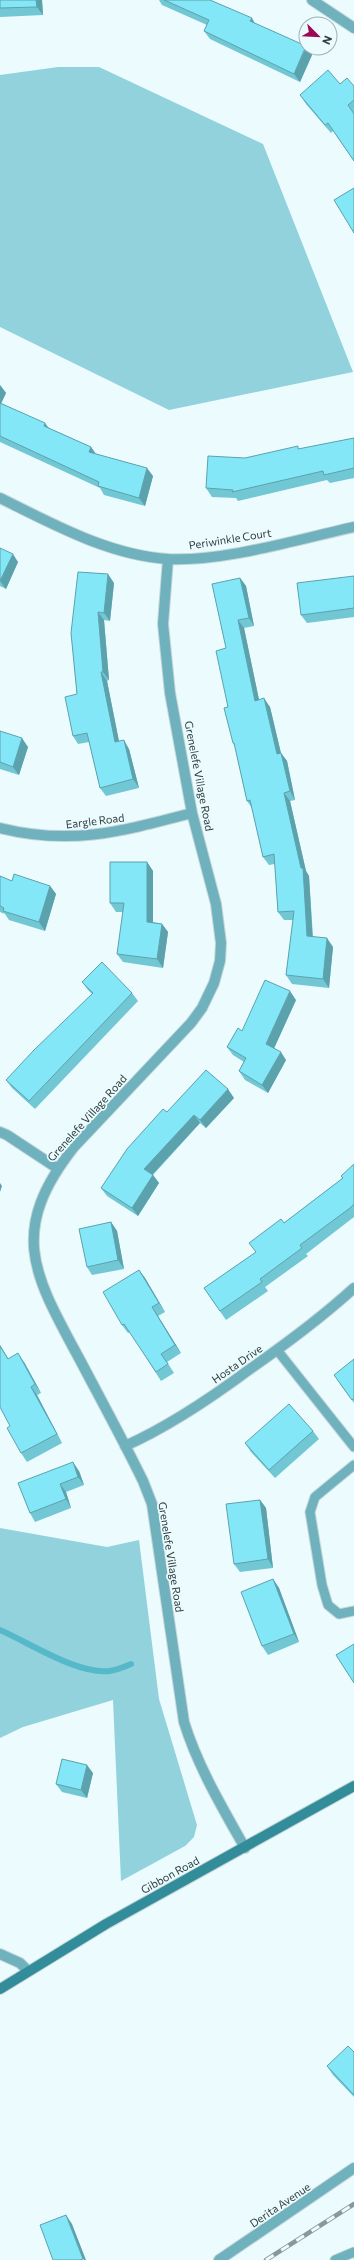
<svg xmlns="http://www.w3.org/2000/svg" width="354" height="2260" font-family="Commissioner,sans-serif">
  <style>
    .green { fill: #92d2dd }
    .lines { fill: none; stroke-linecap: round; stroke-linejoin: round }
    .stream { stroke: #55b9c9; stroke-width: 6 }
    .lane-casing { stroke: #c5d6d9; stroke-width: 11 }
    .street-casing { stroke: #c5d6d9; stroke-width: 12 }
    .secondary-casing { stroke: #c5d6d9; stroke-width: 12 }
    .lane { stroke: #6fb2bd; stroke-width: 9 }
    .street { stroke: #6fb2bd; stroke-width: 10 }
    .secondary { stroke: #338c99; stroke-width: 10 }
    .rail-casing { stroke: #88989b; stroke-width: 4.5 }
    .rail { stroke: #ebfbfe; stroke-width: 3; stroke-dasharray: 9; stroke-linecap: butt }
    .wall { fill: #72c7d4 }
    .shaded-wall { fill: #5ca2ad }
    .building { fill: #84e7f7; stroke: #5ca2ad }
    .labels { text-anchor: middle; stroke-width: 3.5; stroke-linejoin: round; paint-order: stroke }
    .street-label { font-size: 11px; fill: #2f4043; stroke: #ebfbfe }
  </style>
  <rect width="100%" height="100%" fill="#ebfbfe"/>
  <path class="green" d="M58,67H99L263,144L353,372L169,410L0,327V75Z
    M0,1528L107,1547L139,1540L159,1699L197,1825L194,1837L185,1846L121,1881L113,1700L23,1727L0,1738Z"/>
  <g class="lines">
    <path class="stream" d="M0,1630C30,1643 78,1675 110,1671C117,1670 124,1667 131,1664"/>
    <g class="lane-casing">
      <path id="lane" d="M277,1350L354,1447
        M354,1465L315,1497L310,1512L322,1585L328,1605L339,1614L354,1611
        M335,2260L354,2252"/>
    </g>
    <g class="street-casing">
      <path id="street" d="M312,0L354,28
        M0,498C53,524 108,555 168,559C224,562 299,539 354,527
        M168,559L163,624L170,693L192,813L216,904L221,943L220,961L214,983L202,1008L191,1023L74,1147C7,1232 34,1275 80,1360C101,1400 123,1440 143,1481L152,1504L184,1722C198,1767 222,1807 245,1848
        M0,828C72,846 123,831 192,813
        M0,1132L7,1135L57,1168
        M125,1446C170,1426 211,1398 250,1369C286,1344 321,1318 354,1288
        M0,1954L20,1963L28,1971
        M219,2260L354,2168"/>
    </g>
    <g class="secondary-casing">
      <path id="secondary" d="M0,1989L106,1924L354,1786"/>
    </g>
    <use href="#lane" class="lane"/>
    <use href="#street" class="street"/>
    <use href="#secondary" class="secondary"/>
    <g class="rail-casing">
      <path id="rail" d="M266,2260L354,2204"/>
    </g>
    <use href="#rail" class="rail"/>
  </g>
  <path class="wall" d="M0,0H42L43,15L0,17Z
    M159,0H210L255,24L306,48H307L312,55L300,82L210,39L204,31L207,25L162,5Z
    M340,84L354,86V161L333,131L331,133L306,104L300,95Z
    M0,385L6,393L1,403L49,428L91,447L96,454L153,476L145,506L104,495L100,488L0,442Z
    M354,438V478L330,483L327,480L238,501L236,498L212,497L206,488L245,458L300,449Z
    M0,548L18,562L6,589L0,586Z
    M354,576V617L307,623L301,615Z
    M240,578L246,586L254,626L244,628L259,700L270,707L281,753L287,761L295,800L290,801L306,871L309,876L313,937L333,947L329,988L292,984L286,975L293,920H284L278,912L275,864L269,865L263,857L252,808L247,801L235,747L233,743L228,707Z
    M114,583L110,621L104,620L109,680L107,681L119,742L129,749L139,788L106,796L100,788L89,742L78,744L73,736L77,694L71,633Z
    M0,731L28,747L19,775L0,769Z
    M147,862L153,871V922L162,924L168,932L163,968L123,962L117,954L123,912H116L110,903Z
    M0,876L12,881L50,886L56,894L45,931L9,920L5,914L0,912Z
    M82,982L132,993L138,1001L35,1109L12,1088L6,1080L92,994L88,990Z
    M296,1000L274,1048L286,1060L268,1093L245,1080L239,1071L244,1062L233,1055L227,1047L242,1031Z
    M234,1098L206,1128L200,1123L153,1175L159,1183L138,1216L107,1196L101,1188L167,1112Z
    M354,1164V1217L306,1254L308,1256L265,1287L268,1291L226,1320L204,1288L256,1252L284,1223L343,1178Z
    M111,1222L117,1231L124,1269L92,1275L87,1267Z
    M139,1270L145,1278L165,1312L158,1316L181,1353L167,1362L174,1373L161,1381L130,1332L128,1333L122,1325Z
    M0,1345L8,1359L24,1362L41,1393L37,1395L62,1443L27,1462L21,1453Z
    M354,1359V1403L340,1384Z
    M313,1431L319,1439L275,1478L251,1452L245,1443Z
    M79,1471L84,1485L66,1492L71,1508L35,1522L30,1513L18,1483Z
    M260,1500L266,1508L273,1568L240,1572L234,1564Z
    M273,1579L279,1588L299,1642L268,1655L262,1646Z
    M93,1773L87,1798L62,1792L56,1784Z
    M354,2052V2097L333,2075L327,2066Z"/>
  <path class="shaded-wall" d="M36,0H42L43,15L37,7Z
    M252,18L257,27L250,21Z
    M306,48H307L312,55L300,82L294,74Z
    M0,385L6,393L0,406Z
    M45,423L51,431L44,426Z
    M91,447L97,456L89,452Z
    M147,468L153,476L145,506L139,498Z
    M13,554L18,562L6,589L0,581Z
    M108,574L114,583L110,621L104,613Z
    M240,578L246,586L254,626L249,618Z
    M98,612L104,620L109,680L103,672Z
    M238,620L244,628L261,709L255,701Z
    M101,672L107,681L121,751L115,742Z
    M264,698L270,707L283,762L277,754Z
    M22,738L28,747L19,775L13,767Z
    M124,740L129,749L139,788L133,779Z
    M281,753L287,761L295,800L290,791Z
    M284,793L290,801L306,871L309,876L313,945L307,936L301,868Z
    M147,862L153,871V930L147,922Z
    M50,886L56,894L45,931L39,922Z
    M162,924L168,932L163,968L157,959Z
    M327,938L333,947L329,988L323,979Z
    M290,991L296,1000L272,1053L266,1044Z
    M281,1052L286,1060L268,1093L262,1085Z
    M228,1089L234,1098L206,1128L200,1120Z
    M194,1115L200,1123L150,1177L144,1169Z
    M153,1175L159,1183L138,1216L132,1208Z
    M0,1183L2,1186L0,1192Z
    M111,1222L117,1231L124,1269L118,1260Z
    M139,1270L145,1278L165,1312L159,1303Z
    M152,1307L158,1316L181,1353L175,1345Z
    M0,1345L14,1368L8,1359L0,1346Z
    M18,1353L24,1362L41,1393L35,1384Z
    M31,1387L37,1395L62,1443L57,1434Z
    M73,1462L79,1471L84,1485L78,1477Z
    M60,1484L66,1492L71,1508L66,1499Z
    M260,1500L266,1508L273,1568L268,1559Z
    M273,1579L279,1588L299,1642L294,1634Z
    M87,1765L93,1773L87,1798L81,1790Z
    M66,2215L72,2224L86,2260H84L83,2259Z"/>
  <path class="building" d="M0,0H36L37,7L0,8Z
    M164,0H210L252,18L250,21L306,46L294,74L204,31L209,20Z
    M328,70L340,84L347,78L354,86V100L348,105L354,114V161L328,123L325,125L300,95Z
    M354,188V233L334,200Z
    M0,403L45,423L44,426L91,447L89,452L147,468L139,498L98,486L99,482L0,436Z
    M354,438V468L324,475L323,471L232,492L233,490L206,488L208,456L245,458L298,446V449Z
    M0,548L13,554L0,581Z
    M78,572L108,574L104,613L98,612L103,672H101L115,742L124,740L133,779L100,788L87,733L73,736L65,697L77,694L71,633Z
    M354,576V608L301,615L297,583Z
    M240,578L249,618L238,620L255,701L264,698L277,754L281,753L290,791L284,793L301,868H303L307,936L327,938L323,979L286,975L294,911L278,912L274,854L263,857L250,800L247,801L234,743H233L224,708L228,707L216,651L226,648L212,584Z
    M0,731L22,738L13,767L0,762Z
    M110,862H147V922L162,924L157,959L117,954L124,903H110Z
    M14,874L50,886L39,922L3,911L4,908L0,906V876L12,881Z
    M102,962L132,993L29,1101L6,1080L34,1050L93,993L82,982Z
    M265,980L290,991L266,1044L281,1052L262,1085L239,1071L246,1058L227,1047L238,1028L242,1031Z
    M206,1070L228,1089L200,1120L194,1115L144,1169L153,1175L132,1208L101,1188L127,1149L163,1109L167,1112Z
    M354,1164V1204L350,1208L300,1245L302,1248L260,1279L262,1282L220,1311L204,1288L256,1252L249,1243L281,1219L284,1223L343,1178L341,1176Z
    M111,1222L118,1260L87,1267L79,1229Z
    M139,1270L159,1303L152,1307L175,1345L161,1354L168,1364L156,1372L124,1324L122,1325L103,1292Z
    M0,1346L8,1359L18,1353L35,1384L31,1387L57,1434L21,1453L7,1428L10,1426L0,1407Z
    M354,1359V1398L352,1400L334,1375Z
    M289,1404L313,1431L269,1470L245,1443Z
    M73,1462L78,1477L60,1484L66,1499L30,1513L18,1483Z
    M260,1500L268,1559L234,1564L226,1504Z
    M273,1579L294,1634L262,1646L241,1592Z
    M354,1644V1683L336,1655Z
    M62,1759L87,1765L81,1790L56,1784Z
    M348,2046L354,2052V2095L327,2066Z
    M66,2215L83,2259L80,2260H53L40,2225Z"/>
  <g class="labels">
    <g class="street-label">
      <text transform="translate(230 539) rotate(-9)" y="4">Periwinkle Court</text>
      <text transform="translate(199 776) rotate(79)" y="4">Grenelefe Village Road</text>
      <text transform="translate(95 821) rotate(-7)" y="4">Eargle Road</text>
      <text transform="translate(87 1118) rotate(-48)" y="4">Grenelefe Village Road</text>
      <text transform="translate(237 1364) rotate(-35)" y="4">Hosta Drive</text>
      <text transform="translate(171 1557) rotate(81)" y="4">Grenelefe Village Road</text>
      <text transform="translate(170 1875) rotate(-29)" y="4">Gibbon Road</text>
      <text transform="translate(280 2205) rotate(-34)" y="4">Derita Avenue</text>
    </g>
  </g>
  <g transform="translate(318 36) rotate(114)"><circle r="19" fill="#ebfbfe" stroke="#a0b0b3"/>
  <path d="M0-3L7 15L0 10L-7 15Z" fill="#9d0853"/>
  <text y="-6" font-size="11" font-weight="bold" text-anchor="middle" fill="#2f4043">N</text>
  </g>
</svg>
